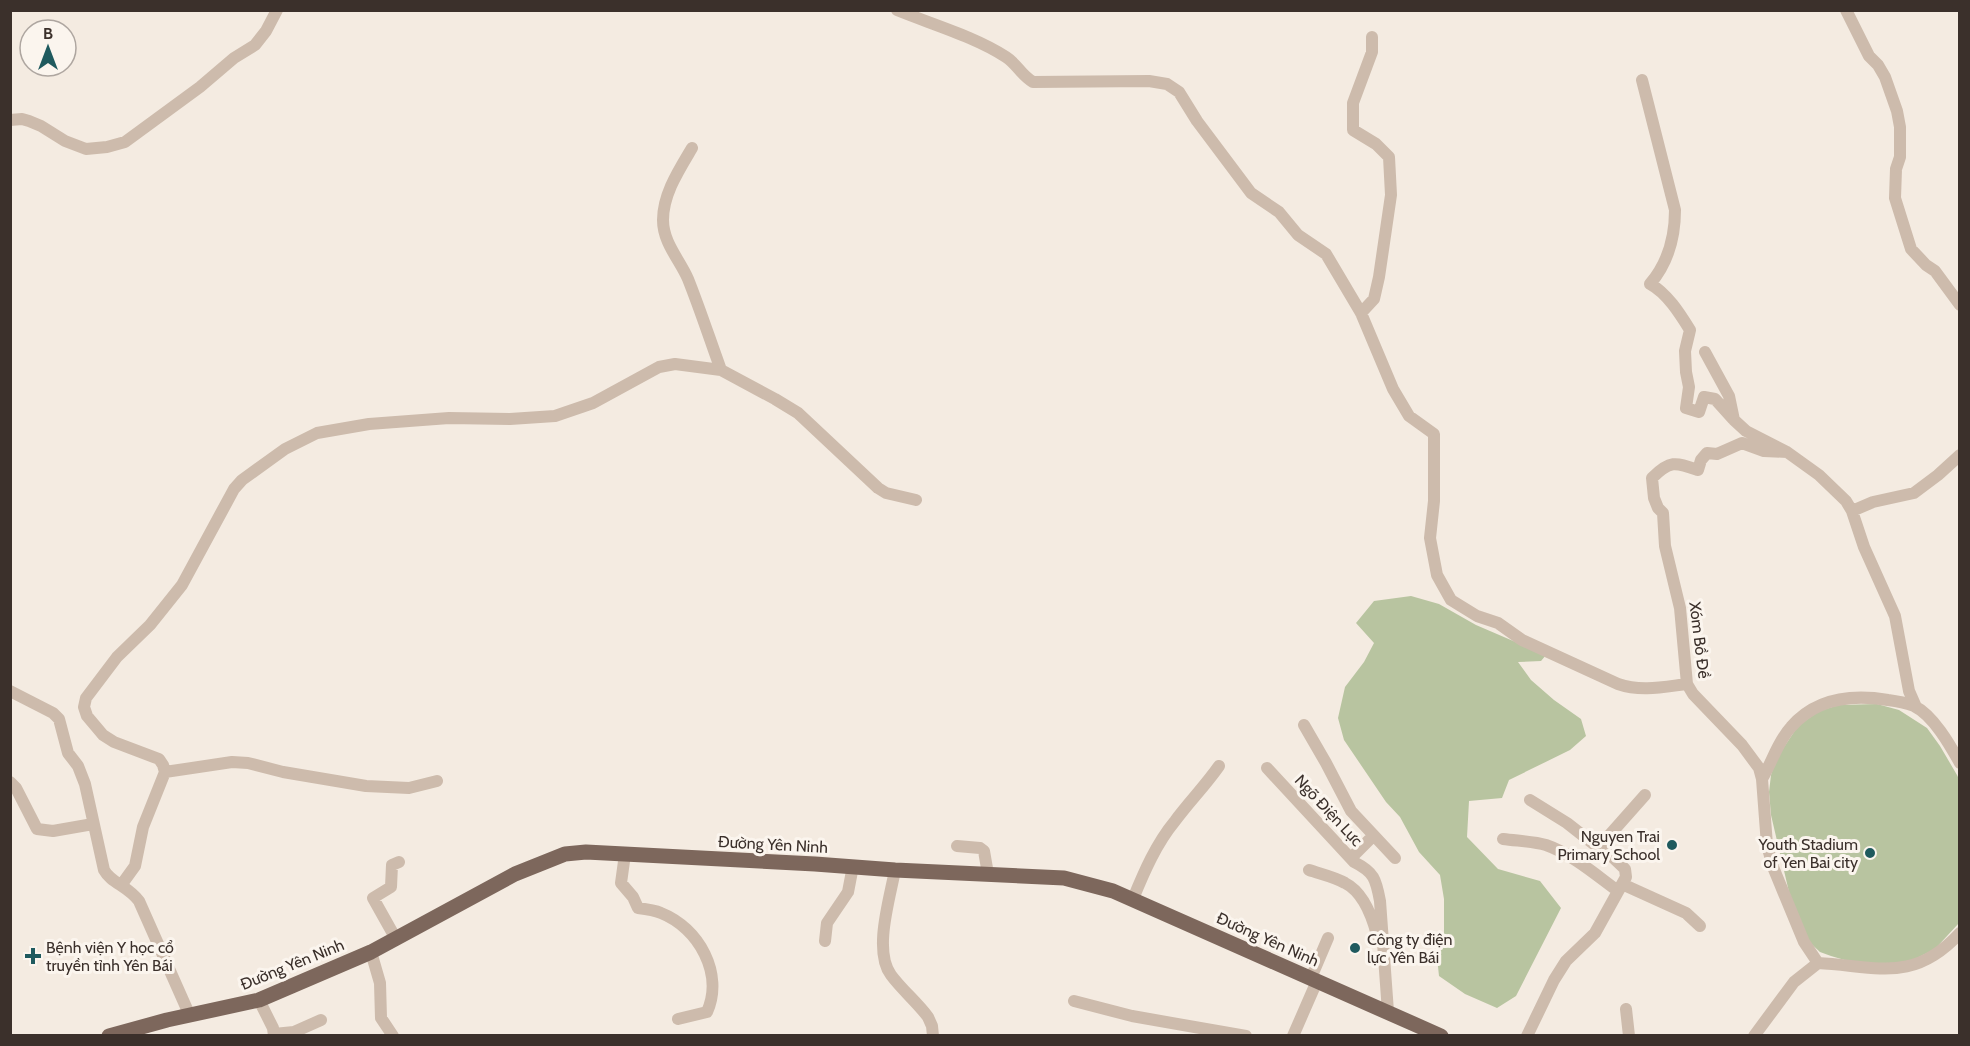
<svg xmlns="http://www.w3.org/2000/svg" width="1970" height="1046" font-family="Cabin,sans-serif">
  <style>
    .green { fill: #b8c4a0 }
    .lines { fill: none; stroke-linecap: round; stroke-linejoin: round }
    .minor { stroke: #cdbbac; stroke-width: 12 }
    .major { stroke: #7d675c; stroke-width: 15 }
    .poi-dot { fill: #1f5a5e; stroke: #fbf5ee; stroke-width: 2 }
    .labels { text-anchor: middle; stroke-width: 6; stroke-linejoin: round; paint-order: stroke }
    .street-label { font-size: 16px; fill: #3b302b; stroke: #fbf5ee }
    .poi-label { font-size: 16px; fill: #3b302b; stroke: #fbf5ee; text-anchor: end }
  </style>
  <rect width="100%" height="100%" fill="#f4ebe1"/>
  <path class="green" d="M1411,596L1439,604L1476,625L1546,655L1541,661L1518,662L1531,680L1554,700L1581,719L1586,736L1570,750L1509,780L1502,798L1469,801L1467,837L1498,869L1540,881L1561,908L1516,996L1497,1008L1465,994L1439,976L1436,948L1444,933V899L1440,875L1419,852L1400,817L1386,802L1344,740L1338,718L1345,687L1364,662L1374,643L1356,623L1374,601Z
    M1877,704L1899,710L1927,728L1940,746L1957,775L1960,781L1959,923L1935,949L1909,962L1891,966L1848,961L1831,956L1820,952L1806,939L1789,892L1771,815L1769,792L1771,775L1776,759L1798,726L1819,711L1839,705Z"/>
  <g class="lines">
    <path class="minor" d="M897,10C931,24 976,37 1006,57C1017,64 1021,75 1033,82L1149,81L1167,84L1179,92L1197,121L1251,193L1279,212L1298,235L1326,254L1361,313L1393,389L1409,416L1434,434V501L1430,538L1437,575L1451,600L1477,616L1498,623L1522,640L1618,684C1641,692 1663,687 1687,684
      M1846,10L1869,56L1878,65L1885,77L1897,111L1900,127V157L1896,169L1895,198L1911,249L1926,265L1935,271L1960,305
      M1642,80L1675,210C1675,237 1668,263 1650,284C1667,293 1680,314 1690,330L1685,351L1686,372L1689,387L1686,408L1699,412L1704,397L1715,399L1733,419
      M10,120L22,119L29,121L41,126L65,141L86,149L107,147L125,142L200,87L234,58L255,45L266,31L277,10
      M692,148C679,170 663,194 663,220C663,243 680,260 688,279C700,309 710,340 721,370L775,399L798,413L878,488L886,493L916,500
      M1361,313L1374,299L1379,277L1391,195L1389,157L1376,144L1353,130V103L1372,52V37
      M1705,352L1729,396L1734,420L1746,431L1787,452L1819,475L1846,501L1852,511L1864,547L1895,616L1909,691L1916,707
      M1787,452L1764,451L1742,443L1717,454L1707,453L1701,460L1698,470C1675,462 1670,460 1652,478L1654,498L1658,508L1663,513L1665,546L1680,608L1687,684L1693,694L1742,745L1759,768L1762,779L1767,845L1773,867L1804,942L1818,963
      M1852,511L1873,502L1914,493L1938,475L1960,455
      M10,691L53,713L59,719L68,753L78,766L85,784L104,870C111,883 128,886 139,901L190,1016
      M1304,725L1326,763L1351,811L1395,858
      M1267,768L1354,862C1374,872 1376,879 1380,901L1388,1012
      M165,772L232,762L248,763L283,772L366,786L409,788L437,781
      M1762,779C1772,762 1778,741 1791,727C1816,698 1852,694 1888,700C1896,701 1906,703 1914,706C1933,715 1950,745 1960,763
      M10,782L16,788L37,829L53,831L93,824
      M1530,800L1567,823L1595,845L1605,850
      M1503,839C1517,841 1533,841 1546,845C1572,854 1596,875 1618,891
      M957,846L980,848L984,851L988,874
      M625,854L621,883L633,897L638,908C646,909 654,910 661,913C699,928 724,974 707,1012L678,1019
      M1351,858L1373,836
      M895,870C890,898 873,951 891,975C902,990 917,1002 928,1017L932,1026L933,1036
      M1309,870C1321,874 1335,877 1345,883C1363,892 1372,916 1377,935
      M122,884L135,866L143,827L165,772L163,765L159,759L114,742L103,735L87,716L84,707L86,698L117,657L150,625L182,585L234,489L242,480L285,449L317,433L369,424L449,418L510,419L555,416L593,403L659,367L675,364L721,370
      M1622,884L1686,913L1700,926
      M1133,899C1144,872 1156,844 1175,821C1189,802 1205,786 1219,766
      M396,939L373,898L391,887L392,865L399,862
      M825,941L827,923L848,892L853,866
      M371,952L380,983L381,1018L393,1036
      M1311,978L1328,938
      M259,1000L273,1028L274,1036
      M1074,1001L1132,1016L1246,1036
      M1626,1009L1629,1036
      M274,1034L294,1032L321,1020
      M1293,1036L1317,981
      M1527,1036L1554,980L1566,961L1595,933L1626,877L1625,869L1605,850L1604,846L1606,839L1645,795
      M1754,1036L1794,982L1818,963C1877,966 1913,984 1960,933"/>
    <path class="major" d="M109,1036L167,1020L259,1000L371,952L515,874L565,854L586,852L815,864L895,870L1064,878L1113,891L1441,1036"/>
  </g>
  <g class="poi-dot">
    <circle cx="1672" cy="845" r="6"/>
    <circle cx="1870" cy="853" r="6"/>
    <circle cx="1355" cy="948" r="6"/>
    <path d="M30 947h6v6h6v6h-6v6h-6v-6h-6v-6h6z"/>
  </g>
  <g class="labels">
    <g class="street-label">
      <text transform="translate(1700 640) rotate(83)" y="6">Xóm Bồ Đề</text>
      <text transform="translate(1329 810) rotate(47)" y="6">Ngõ Điện Lực</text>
      <text transform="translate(773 844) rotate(3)" y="6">Đường Yên Ninh</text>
      <text transform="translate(1268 939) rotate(24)" y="6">Đường Yên Ninh</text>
      <text transform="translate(292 964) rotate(-22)" y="6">Đường Yên Ninh</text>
    </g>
    <g class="poi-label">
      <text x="1660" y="842">Nguyen Trai<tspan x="1660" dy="18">Primary School</tspan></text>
      <text x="1858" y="850">Youth Stadium<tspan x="1858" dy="18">of Yen Bai city</tspan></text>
      <text x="1367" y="945" text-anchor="start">Công ty điện<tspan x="1367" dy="18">lực Yên Bái</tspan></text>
      <text x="46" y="953" text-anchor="start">Bệnh viện Y học cổ<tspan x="46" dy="18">truyền tỉnh Yên Bái</tspan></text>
    </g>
  </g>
  <rect width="1970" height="1046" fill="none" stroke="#3b302b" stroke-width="24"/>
  <g transform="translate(48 48)"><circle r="28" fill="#fbf5ee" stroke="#aea6a0" stroke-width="1.5"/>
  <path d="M0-4.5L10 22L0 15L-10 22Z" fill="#1f5a5e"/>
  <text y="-9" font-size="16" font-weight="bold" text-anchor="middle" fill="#3b302b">B</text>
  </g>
</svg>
